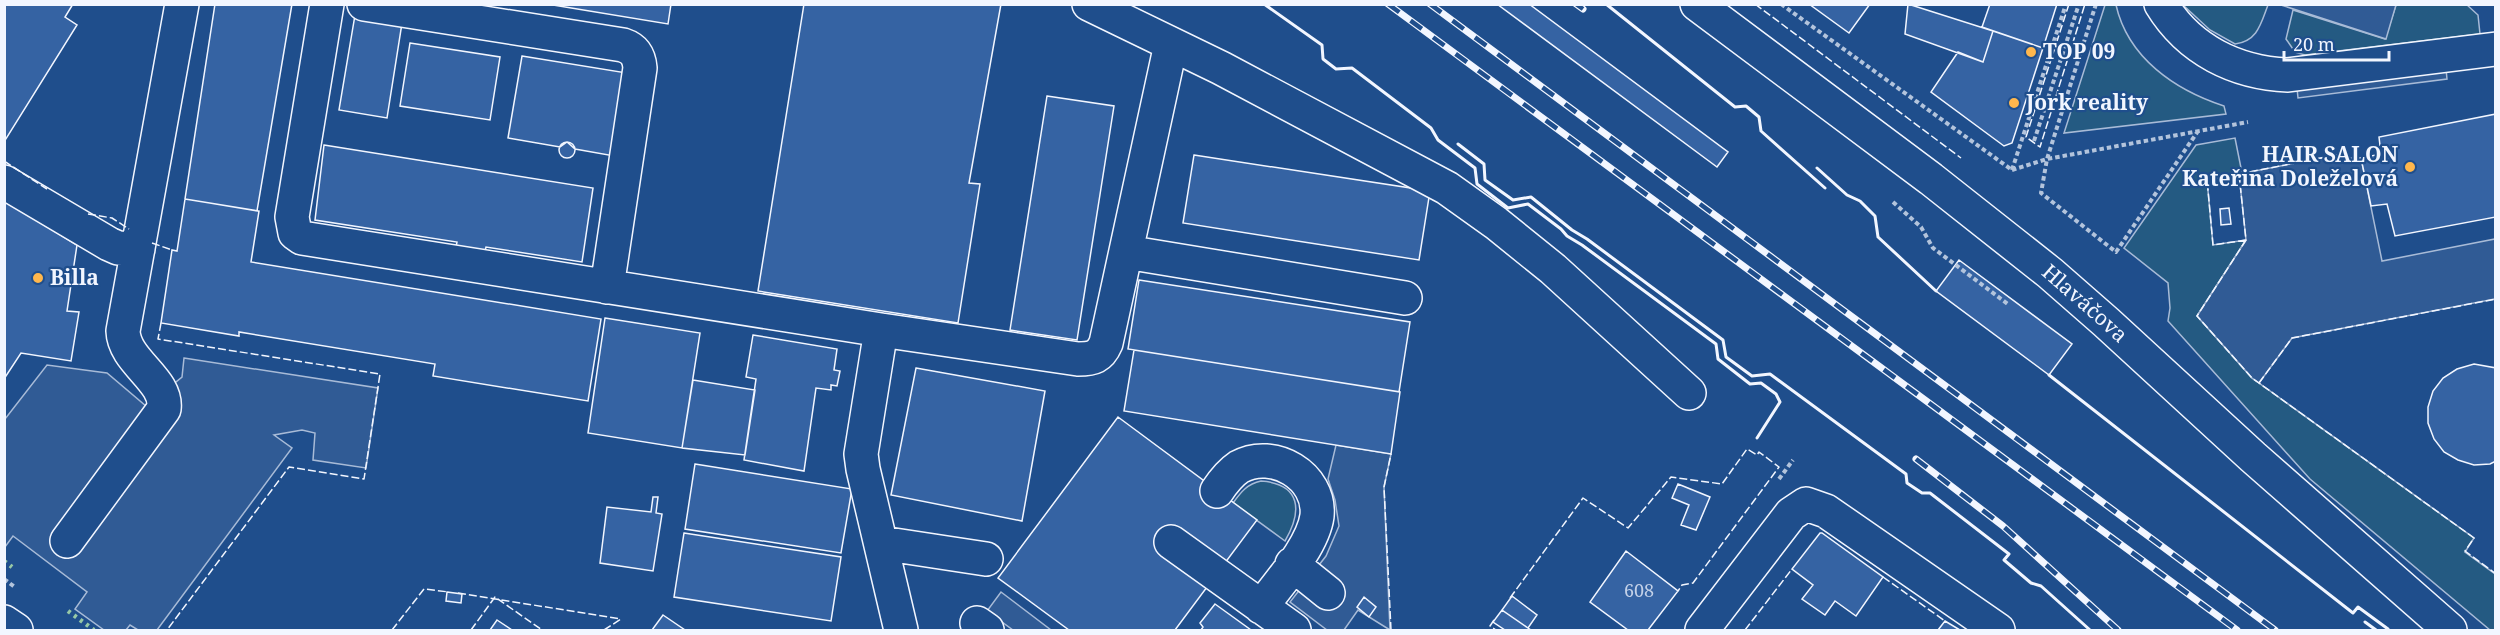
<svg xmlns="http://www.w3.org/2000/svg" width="2500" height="635" font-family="'Noto Serif',serif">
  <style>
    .green { fill: #245a82; stroke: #a8bbd7; stroke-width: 1.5 }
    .parking { fill: #305b95; stroke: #a8bbd7; stroke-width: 1.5 }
    .building { fill: #3563a3; stroke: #f2f6ff; stroke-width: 1.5 }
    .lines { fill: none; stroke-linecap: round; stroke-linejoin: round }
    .minor-casing { stroke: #f2f6ff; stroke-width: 36 }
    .major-casing { stroke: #f2f6ff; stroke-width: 36 }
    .path { stroke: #b3c4dc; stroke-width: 4; stroke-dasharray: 4.5 3; stroke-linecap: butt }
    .minor { stroke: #1f4e8c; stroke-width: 33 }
    .major { stroke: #1f4e8c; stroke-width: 33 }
    .rail-casing { stroke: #f2f6ff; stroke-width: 7 }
    .rail { stroke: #1f4e8c; stroke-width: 4.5; stroke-dasharray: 14; stroke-linecap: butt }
    .hedge { stroke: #97c8a6; stroke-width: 4.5; stroke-dasharray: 3 4.5; stroke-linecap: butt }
    .fence { stroke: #f2f6ff; stroke-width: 1.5; stroke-dasharray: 8 3; stroke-linecap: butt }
    .wall { stroke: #f2f6ff; stroke-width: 3 }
    .poi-dot { fill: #ffb74d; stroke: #1f4e8c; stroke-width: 2 }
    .labels { text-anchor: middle; stroke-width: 4.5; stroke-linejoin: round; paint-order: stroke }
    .number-label { font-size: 18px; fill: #c3d1e8 }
    .poi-label { font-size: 21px; font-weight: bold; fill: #f2f6ff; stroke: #1f4e8c; text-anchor: start }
    .street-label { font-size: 21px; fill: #f2f6ff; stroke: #1f4e8c }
  </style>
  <rect width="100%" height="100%" fill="#1f4e8c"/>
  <path class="green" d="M2466,4L2478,15L2480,34L2305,55L2295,52L2286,39L2293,10L2385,39L2396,5Z
    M2105,5H2116C2128,58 2175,90 2224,106L2226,114L2064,133Z
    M2183,5H2268C2261,23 2258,41 2235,44L2210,30Z
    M2235,138L2242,173L2207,180L2213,245L2246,240L2197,316L2252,378L2474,538L2465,552L2495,574V630H2490L2310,479L2168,321L2170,308L2168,283L2124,248L2196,145Z
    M1261,481C1302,484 1302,512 1285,541L1233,503C1241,492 1247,484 1261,481Z"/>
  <path class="parking" d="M2281,5L2396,4V5L2386,39Z
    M2446,69L2447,79L2298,98L2297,88Z
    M2341,154L2353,159L2361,158L2382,261L2495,239V299L2292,338L2259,383L2252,378L2197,316L2246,240L2239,174Z
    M184,358L378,388L366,468L313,460L315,433L302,430L274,435L292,448L157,630H138L130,625L126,630H104L75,609L87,592L13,536L5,547V419L47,365L107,373L146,406L182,377Z
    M1336,445L1391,454L1384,487L1390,630L1358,610L1344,630H1327L1290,602L1326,556L1339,526L1335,500L1328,479Z
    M1001,592L1051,630H1013L987,611Z"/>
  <path class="building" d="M4,4H73L65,17L77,25L4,142Z
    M215,4H292L257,211L185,199Z
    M547,4H671L668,24Z
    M804,4H1001L969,183L980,184L958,323L758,291Z
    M1497,4H1529L1728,152L1717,167Z
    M1809,4H1870L1849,33Z
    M1908,4L1993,31L1983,62L1905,34Z
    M1990,4H2057L2043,48L1982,27Z
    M355,15L402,23L387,118L339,110Z
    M1993,31L2043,48L2012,143L2004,146L1931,92L1958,52L1983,62Z
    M410,43L500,57L490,120L400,106Z
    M522,56L627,73L614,156L575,149L567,142L560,147L508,138Z
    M1047,96L1114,106L1077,340L1010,330Z
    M2496,114V217L2395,236L2387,204L2371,206L2361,158L2381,154L2379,137Z
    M559 150a8 8 0 1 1 16 0a8 8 0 1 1-16 0Z
    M324,145L593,188L582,262L486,247L484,255L455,251L457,242L315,220Z
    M1194,155L1430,191L1419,260L1183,223Z
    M185,199L259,211L251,262L601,319L588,401L433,376L435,364L239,332V336L161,323L172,250L177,251Z
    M4,200L77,245L67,311L79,312L71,361L21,353L4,379Z
    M2229,208L2231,224L2221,225L2220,209Z
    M1959,260L2072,344L2049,375L1936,291Z
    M1139,280L1410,322L1399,392L1128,349Z
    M605,318L700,333L682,448L588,433Z
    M753,335L837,349L834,370L840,371L837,386L831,385V390L816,388L804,471L744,460L756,379L746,377Z
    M1134,350L1400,392L1391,454L1124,411Z
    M2474,364L2496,368V461L2490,464L2474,465L2458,460L2444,452L2434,439L2428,423V407L2433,391L2443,378L2457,369Z
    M916,368L1045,391L1022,521L891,495Z
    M693,380L755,390L745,455L682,448Z
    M1118,417L1257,520L1175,630H1069L998,578Z
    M695,464L852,489L841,553L685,529Z
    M1678,484L1710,497L1696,530L1681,525L1689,505L1672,498Z
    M653,497H658L656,513L662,514L653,571L600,563L607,507L651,512Z
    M684,533L841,557L831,621L674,597Z
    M1820,533H1822L1883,577L1856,616L1835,601L1825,615L1802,599L1813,585L1792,569Z
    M1626,551L1678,591L1648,630H1628L1590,602Z
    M447,592L462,594L461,603L446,601Z
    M1512,596L1537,615L1528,628L1502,610Z
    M1364,597L1376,607L1369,617L1357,607Z
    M1215,604L1251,630H1201L1203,627L1200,623Z
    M1502,610L1528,628L1531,630H1505L1493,622Z
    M663,615L685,630H652Z
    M497,620L512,630H490Z
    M1945,621L1960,630H1938Z"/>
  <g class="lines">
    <g class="minor-casing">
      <path id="minor" d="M327,4L292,217L295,233L302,238L881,330L1078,359C1093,359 1100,357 1106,343L1171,44
        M364,4L623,45C635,49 639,56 640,68L607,287
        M1089,4L1221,68L1447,188L1496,223L1553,269L1689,393
        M2161,4C2189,50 2236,73 2288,75L2496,49
        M4,182L109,244L118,248L138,249
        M1126,252L1405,298
        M881,330L861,454L863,469L901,630
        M1217,491C1223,482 1230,473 1239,467C1273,448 1321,476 1317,516C1313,546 1279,583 1261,607
        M67,541L164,409C168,380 124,362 123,331L182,4
        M1171,542L1294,630
        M881,543L986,559
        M1292,564L1328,593
        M4,622L16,630
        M977,623L987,630
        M1702,630L1791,514L1806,504L1826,511L1998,630"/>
    </g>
    <g class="major-casing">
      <g id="major">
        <path id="s1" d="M1697,4L1931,179L2050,273L2106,322L2253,457L2450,630"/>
      </g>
    </g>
    <path class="path" d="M1781,4L2012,170
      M2096,4L2047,159L2041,193L2116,252L2198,131
      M2034,141L2079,4
      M2012,170L2047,159L2248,122
      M2012,170L2066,4
      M1893,202L1921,227L1933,248L2009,305
      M1779,479L1793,460
      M4,579L16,588"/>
    <use href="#minor" class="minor"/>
    <use href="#major" class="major"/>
    <g class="rail-casing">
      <path id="rail" d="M1388,4L2237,630
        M1430,4L2275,630
        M1576,4L1583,9
        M1916,459L2003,526L2118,630"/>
    </g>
    <use href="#rail" class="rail"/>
    <path class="hedge" d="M4,561L12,567
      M68,611L94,630"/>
    <path class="fence" d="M1755,4L1961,158
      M2069,4L2026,137L2040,147L2085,4
      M4,161L47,189
      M2239,174L2341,154L2353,159L2361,158
      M88,214L112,218L129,229
      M2246,240L2213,245L2207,179L2239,174L2246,240L2197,316L2252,378L2474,538L2465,551L2496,574
      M152,243L172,250
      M161,323L158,339L380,374L364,479L289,467L167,630
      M2259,383L2292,338L2496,299
      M1883,577L1945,621
      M458,593L621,619
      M1510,598L1583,498L1628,528L1671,477L1722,484L1747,449L1757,455L1759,452L1779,467L1693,583L1682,585L1678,591
      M1494,620L1490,626L1496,630
      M392,630L424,589L449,592
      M471,630L495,597L542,630
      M604,630L621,619
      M1391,630L1384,487L1391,454
      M1745,630L1792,569"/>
    <path class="wall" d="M1264,4L1322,45L1323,59L1336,69L1352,68L1431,128L1438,140L1475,168L1477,184L1508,208L1528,204L1561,229L1567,236L1582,245L1716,344L1718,359L1750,384L1761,383L1776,394L1780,402L1757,438
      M1606,4L1735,107L1746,106L1759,117L1761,131L1825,188
      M1458,144L1484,164L1485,180L1513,200L1531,197L1572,230L1587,239L1723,340L1726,357L1752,376L1770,374L1906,474L1907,483L1922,493H1930L2009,554L2004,560L2031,583L2041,586L2090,630
      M1817,168L1847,195L1860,201L1875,216L1878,237L1936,291
      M2049,375L2353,613L2358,607L2388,629
      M2365,622L2376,630"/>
  </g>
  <g class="poi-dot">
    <circle cx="2031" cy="52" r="6"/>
    <circle cx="2014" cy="103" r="6"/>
    <circle cx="2410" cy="167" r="6"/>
    <circle cx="38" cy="278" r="6"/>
  </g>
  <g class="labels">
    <g class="number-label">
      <text x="1639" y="597">608</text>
    </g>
    <g class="poi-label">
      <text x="2043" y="59">TOP 09</text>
      <text x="2026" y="110">Jork reality</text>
      <text x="2398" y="162" text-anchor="end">HAIR SALON<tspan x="2398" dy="24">Kateřina Doleželová</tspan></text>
      <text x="50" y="285">Billa</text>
    </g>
    <g class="street-label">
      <text dy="7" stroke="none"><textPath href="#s1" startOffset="490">Hlaváčova</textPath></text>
    </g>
  </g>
  <rect width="2500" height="635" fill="none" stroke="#f2f6ff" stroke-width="12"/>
  <path d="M2284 51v9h105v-9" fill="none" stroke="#f2f6ff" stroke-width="3"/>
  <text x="2293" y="51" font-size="18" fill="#f2f6ff" stroke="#1f4e8c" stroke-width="4.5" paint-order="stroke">20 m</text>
</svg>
